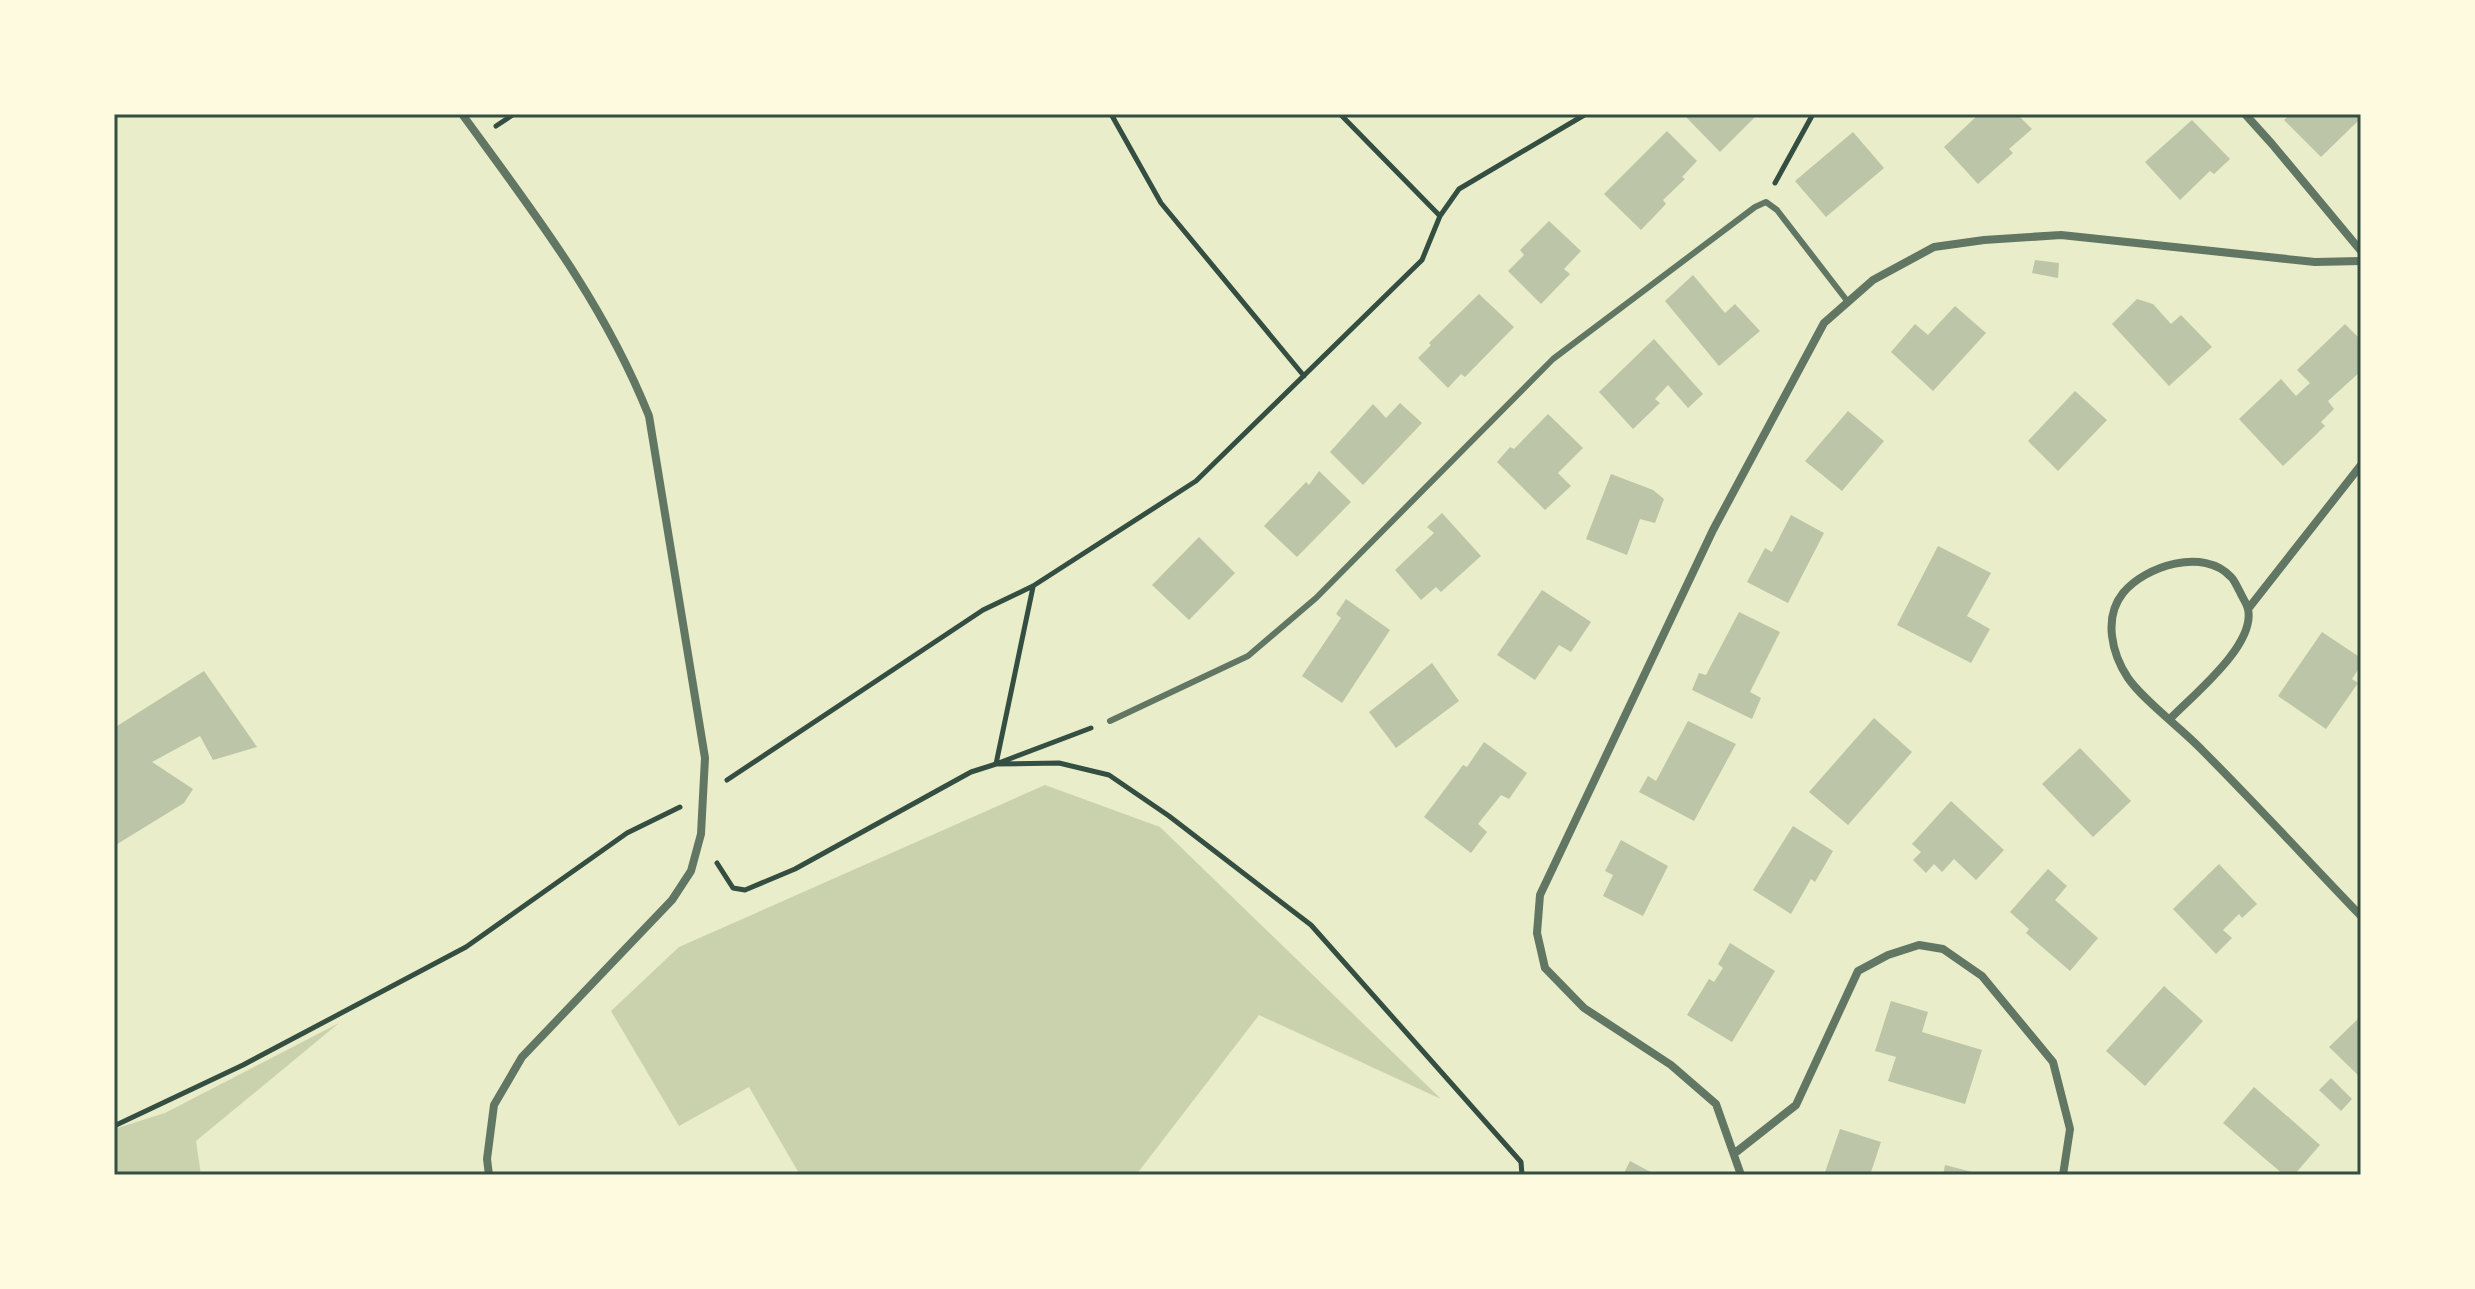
<svg xmlns="http://www.w3.org/2000/svg" width="2475" height="1289" font-family="'Public Sans',sans-serif">
  <style>
    .green { fill: #cad2ad }
    .building { fill: #bcc5a7 }
    .lines { fill: none; stroke-linecap: round; stroke-linejoin: round }
    .path { stroke: #344e41; stroke-width: 5 }
    .service { stroke: #617663; stroke-width: 6 }
    .minor { stroke: #617663; stroke-width: 8 }
    .neatline { fill: none; stroke: #344e41; stroke-width: 3 }
  </style>
  <rect width="100%" height="100%" fill="#e9edc9"/>
  <path class="green" d="M1045,785L1160,827L1441,1099L1259,1015L1136,1175H800L749,1087L679,1126L611,1011L679,947Z
    M339,1023L196,1141L201,1175H114V1129L165,1113Z"/>
  <path class="building" d="M1689,114H1758L1720,152L1686,117Z
    M1979,114H2017L2032,129L2009,149L2013,153L1978,184L1944,147Z
    M2291,114H2361V118L2321,157L2284,120Z
    M2192,120L2230,159L2214,174L2210,171L2180,200L2145,162Z
    M1667,131L1697,161L1682,177L1685,179L1663,200L1666,204L1641,230L1604,194Z
    M1853,132L1884,168L1826,217L1795,181Z
    M1549,221L1581,251L1564,269L1570,274L1541,304L1508,271L1524,255L1520,250Z
    M2035,260L2059,263L2058,278L2032,273Z
    M1693,275L1725,313L1735,304L1760,331L1719,366L1665,301Z
    M1479,294L1514,327L1465,377L1461,374L1448,388L1418,358L1431,345L1429,343Z
    M2137,299L2153,304L2171,324L2181,315L2212,347L2169,386L2112,324Z
    M1955,306L1986,333L1933,391L1891,352L1915,324L1928,335Z
    M2345,324L2361,340V371L2328,401L2334,409L2321,422L2325,426L2283,466L2239,419L2281,379L2296,396L2310,383L2297,370Z
    M1654,339L1703,394L1688,408L1668,385L1655,399L1660,403L1633,429L1599,392Z
    M2075,391L2107,420L2058,471L2028,441Z
    M1400,403L1422,423L1363,485L1330,452L1373,404L1386,418Z
    M1848,411L1884,441L1842,491L1805,461Z
    M1548,414L1583,448L1558,473L1571,486L1545,510L1497,462L1510,447L1514,449Z
    M1319,471L1351,502L1297,557L1264,526L1306,482L1309,485Z
    M1611,474L1653,490L1664,499L1655,523L1640,519L1627,555L1586,539Z
    M1442,513L1481,556L1441,592L1436,587L1421,600L1395,570L1434,533L1427,527Z
    M1791,515L1824,533L1788,603L1747,582L1765,548L1772,552Z
    M1199,537L1235,573L1189,620L1152,585Z
    M1938,546L1991,573L1967,616L1990,629L1971,663L1897,625Z
    M1542,590L1591,622L1571,652L1559,645L1535,680L1497,655Z
    M1346,599L1390,630L1342,703L1302,676L1341,618L1336,614Z
    M1739,612L1780,632L1750,692L1761,698L1752,719L1692,690L1699,673L1706,675Z
    M2322,632L2361,658V665L2352,679L2358,683L2326,729L2278,696Z
    M1432,663L1459,701L1396,748L1369,712Z
    M204,671L257,747L213,760L200,736L152,762L193,789L184,803L114,846V728Z
    M1874,718L1912,752L1848,825L1809,792Z
    M1688,721L1736,744L1694,821L1639,792L1648,776L1656,781Z
    M1484,742L1527,773L1509,799L1501,795L1478,824L1487,832L1471,853L1424,817L1463,765L1467,767Z
    M2080,748L2131,801L2093,837L2042,784Z
    M1951,801L2004,850L1976,880L1954,859L1942,872L1934,864L1926,873L1913,860L1921,852L1912,844Z
    M1793,826L1833,851L1815,882L1811,879L1791,914L1753,890Z
    M1621,840L1668,866L1643,916L1603,896L1613,875L1605,871Z
    M2219,864L2257,904L2242,918L2239,914L2223,930L2232,938L2216,954L2173,909Z
    M2048,869L2067,886L2055,900L2098,938L2070,971L2026,933L2029,929L2010,912Z
    M1730,943L1775,971L1732,1042L1687,1015L1709,979L1714,982L1723,968L1718,964Z
    M2164,986L2203,1021L2145,1086L2106,1051Z
    M1891,1001L1928,1012L1922,1032L1982,1050L1965,1104L1888,1081L1896,1057L1875,1051Z
    M2361,1016V1078L2329,1047Z
    M2331,1078L2352,1099L2341,1111L2319,1090Z
    M2254,1087L2320,1145L2294,1175H2284L2223,1123Z
    M1840,1129L1881,1142L1870,1175H1824Z
    M1630,1161L1656,1175H1623Z
    M1945,1165L1980,1174V1175H1943Z"/>
  <g class="lines">
    <path class="path" d="M1111,114L1161,203L1304,376
      M1340,114L1440,216
      M496,126L514,114
      M1775,183L1813,114
      M1033,587L996,764L1091,728
      M727,780L983,610L1033,586L1196,481L1422,260L1440,216L1459,189L1586,114
      M717,863L733,888L745,890L795,869L971,772L996,764L1059,763L1109,775L1169,816L1311,925L1521,1162L1522,1175
      M114,1126L243,1065L466,947L627,833L680,807"/>
    <path class="service" d="M1110,721L1248,656L1316,598L1553,359L1755,207L1766,202L1777,210L1848,302"/>
    <path class="minor" d="M462,114C534,213 603,301 649,416L705,758L701,834L691,871L672,900L522,1057L494,1105L487,1159L489,1175
      M2245,114L2272,144L2361,251
      M2248,609L2361,465
      M2170,719C2193,695 2256,645 2248,609C2247,604 2242,597 2240,592C2237,587 2235,581 2231,577C2204,547 2145,566 2123,593C2103,618 2112,654 2128,678C2143,700 2182,729 2202,750C2256,804 2308,861 2361,916
      M1735,1153L1796,1105L1858,971L1888,955L1919,945L1943,949L1982,976L2053,1062L2070,1129L2063,1175
      M1741,1175L1716,1104L1671,1065L1584,1008L1545,968L1537,933L1540,895L1713,530L1824,323L1873,280L1934,247L1984,240L2061,235L2315,262L2361,261"/>
  </g>
  <rect width="2475" height="1289" fill="none" stroke="#fefae0" stroke-width="232"/>
  <rect x="116" y="116" width="2243" height="1057" class="neatline"/>
</svg>
